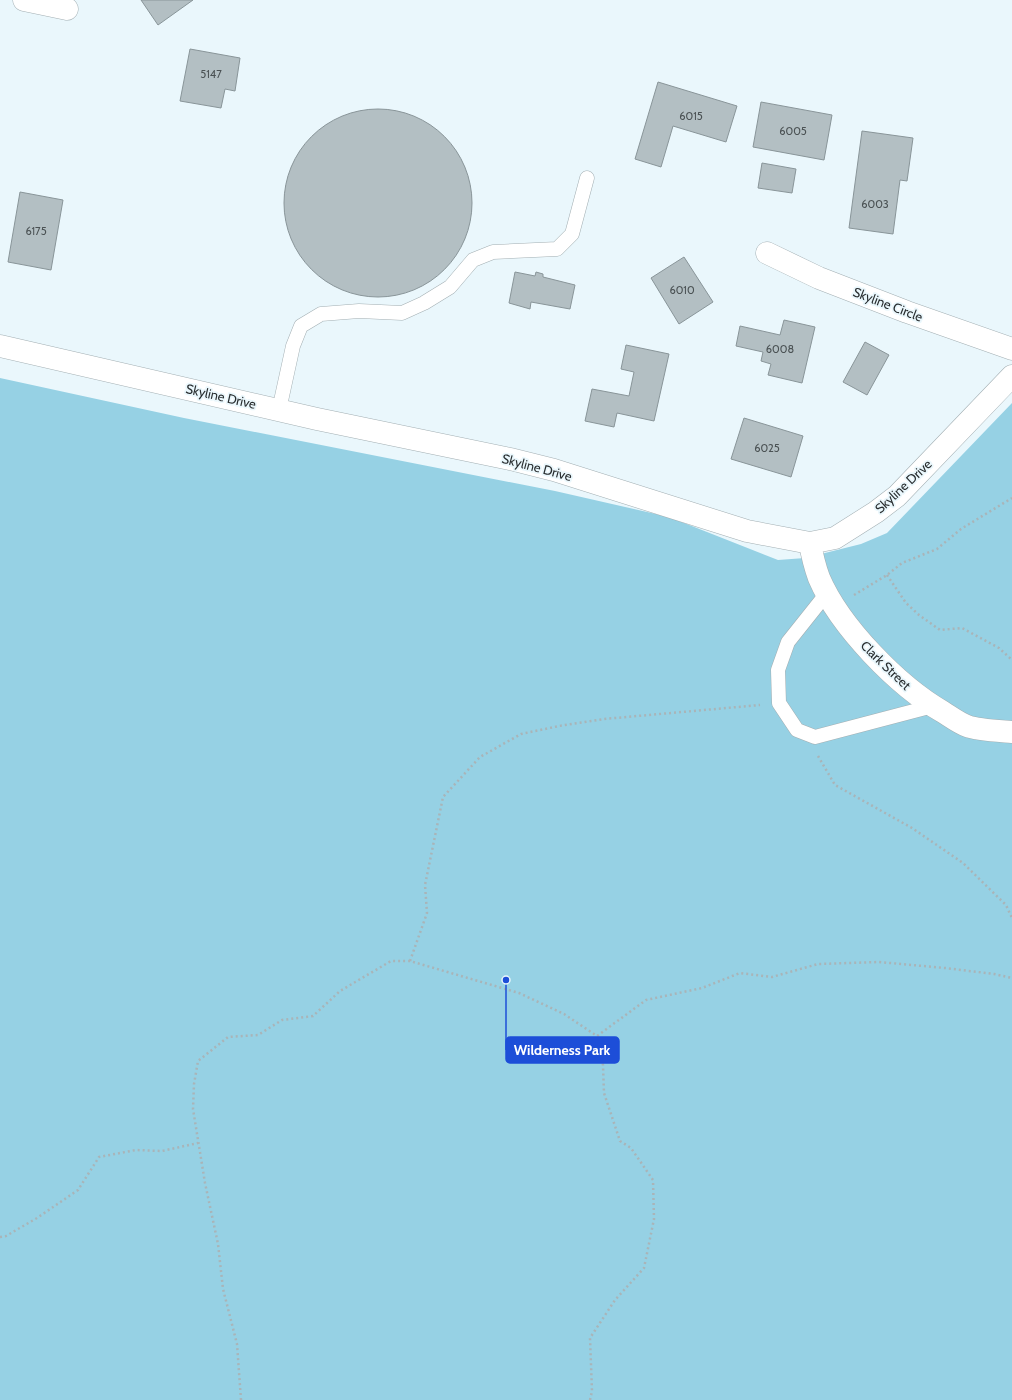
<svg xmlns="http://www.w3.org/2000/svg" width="1012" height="1400" font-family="Cabin,sans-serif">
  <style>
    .green { fill: #96d1e4 }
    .building { fill: #b3bfc3; stroke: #899599 }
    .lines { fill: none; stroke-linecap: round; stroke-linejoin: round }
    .service-casing { stroke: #a3afb3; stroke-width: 15 }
    .minor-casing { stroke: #a3afb3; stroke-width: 23 }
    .tertiary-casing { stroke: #a3afb3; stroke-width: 23 }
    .path { stroke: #a9b4b8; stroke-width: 2.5; stroke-dasharray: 2 3; stroke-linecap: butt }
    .service { stroke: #fff; stroke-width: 14 }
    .minor { stroke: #fff; stroke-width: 22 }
    .tertiary { stroke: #fff; stroke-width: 22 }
    .labels { text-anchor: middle; stroke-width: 3.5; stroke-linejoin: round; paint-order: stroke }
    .number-label { font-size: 11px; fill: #4b5254 }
    .street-label { font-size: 13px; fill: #282d2f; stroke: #eaf7fc }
    .leader { fill: none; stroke: #1d4ed8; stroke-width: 1.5 }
    .callout-dot { fill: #1d4ed8; stroke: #eaf7fc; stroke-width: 1.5 }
    .callout { fill: #1d4ed8; stroke: #1d4ed8; stroke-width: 1.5 }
    .callout-label { font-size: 14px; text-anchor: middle; font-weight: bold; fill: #fff }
  </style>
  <rect width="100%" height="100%" fill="#eaf7fc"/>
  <path class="green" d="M0,378L184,418L555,491L669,517L778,560L805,558L861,544L887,533L1012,403V1400H0Z"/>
  <path class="building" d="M141,0H193L158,25Z
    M190,49L240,58L235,91L225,89L221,108L180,101Z
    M658,82L737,106L726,142L673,126L661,167L635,159Z
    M761,102L832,115L824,160L753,147Z
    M284 203a94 94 0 1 1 188 0a94 94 0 1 1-188 0Z
    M862,131L913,138L907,181L900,180L893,234L849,228Z
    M762,163L796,169L792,193L758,188Z
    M20,192L63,200L51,270L8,262Z
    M684,257L713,302L679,324L651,278Z
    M515,272L535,276L536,272L543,274V277L575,285L570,309L531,302L530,309L509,303Z
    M784,320L815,327L802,383L768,375L771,364L761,361L763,352L736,346L740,326L780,335Z
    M865,342L889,355L867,395L843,382Z
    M626,345L669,354L654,421L617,413L614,427L585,421L592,389L629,396L634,372L621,369Z
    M744,418L803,436L791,477L731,459Z"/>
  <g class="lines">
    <g class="service-casing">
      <path id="service" d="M279,410L293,346L301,326L321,314L359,311L402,313L424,303L450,287L473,260L493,252L557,249L572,234L587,178
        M827,593L788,642L778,670L779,703L797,730L815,737L933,706"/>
    </g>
    <g class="minor-casing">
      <path id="minor" d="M24,0L67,9
        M767,253L819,278L907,312L1012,349"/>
    </g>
    <g class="tertiary-casing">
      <path id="tertiary" d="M0,346L317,419L510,459L554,470L747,531L810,543L835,538L876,512L897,496L1012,376
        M810,543C812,555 815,567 819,578C840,627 898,686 943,712C951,717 959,723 967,726C977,730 1000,731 1012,732"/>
    </g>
    <path class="path" d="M887,575L906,603L919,615L940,630L962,628L999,648L1012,660
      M854,595L887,575L902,563L937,549L961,529L1012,498
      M818,756L835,785L912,828L963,863L1006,905L1012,918
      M410,961L427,913L425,885L443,797L480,757L521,734L559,726L604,719L760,705
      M0,1237L6,1236L37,1218L78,1190L99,1157L136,1150L162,1151L198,1143
      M241,1400L237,1344L223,1289L218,1244L205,1183L193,1109L194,1084L198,1061L228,1037L258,1035L282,1020L313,1016L340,991L391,961H410L519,993L564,1014L597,1036L646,1000L702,988L740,973L772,977L818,964L879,962L945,968L994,974L1012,978
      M590,1400L592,1391L590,1338L615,1300L644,1268L654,1219L653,1180L631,1148L620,1141L604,1093L603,1065L597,1036"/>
    <use href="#service" class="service"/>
    <use href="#minor" class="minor"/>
    <use href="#tertiary" class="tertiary"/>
  </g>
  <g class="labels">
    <g class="number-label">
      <text x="211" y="78">5147</text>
      <text x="691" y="120">6015</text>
      <text x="793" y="135">6005</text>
      <text x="875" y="208">6003</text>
      <text x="36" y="235">6175</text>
      <text x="682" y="294">6010</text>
      <text x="780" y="353">6008</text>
      <text x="767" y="452">6025</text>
    </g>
    <g class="street-label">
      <text transform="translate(888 304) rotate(21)" y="5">Skyline Circle</text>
      <text transform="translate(221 396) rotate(13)" y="5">Skyline Drive</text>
      <text transform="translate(537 467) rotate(15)" y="5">Skyline Drive</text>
      <text transform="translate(903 486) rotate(-43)" y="5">Skyline Drive</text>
      <text transform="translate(886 665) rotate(44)" y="5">Clark Street</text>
    </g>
  </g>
  <path class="leader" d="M506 980L506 1050"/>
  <circle class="callout-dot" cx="506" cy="980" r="4"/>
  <rect class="callout" x="506" y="1037" width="113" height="26" rx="4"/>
  <g class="callout-label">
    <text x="562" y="1055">Wilderness Park</text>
  </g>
</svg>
